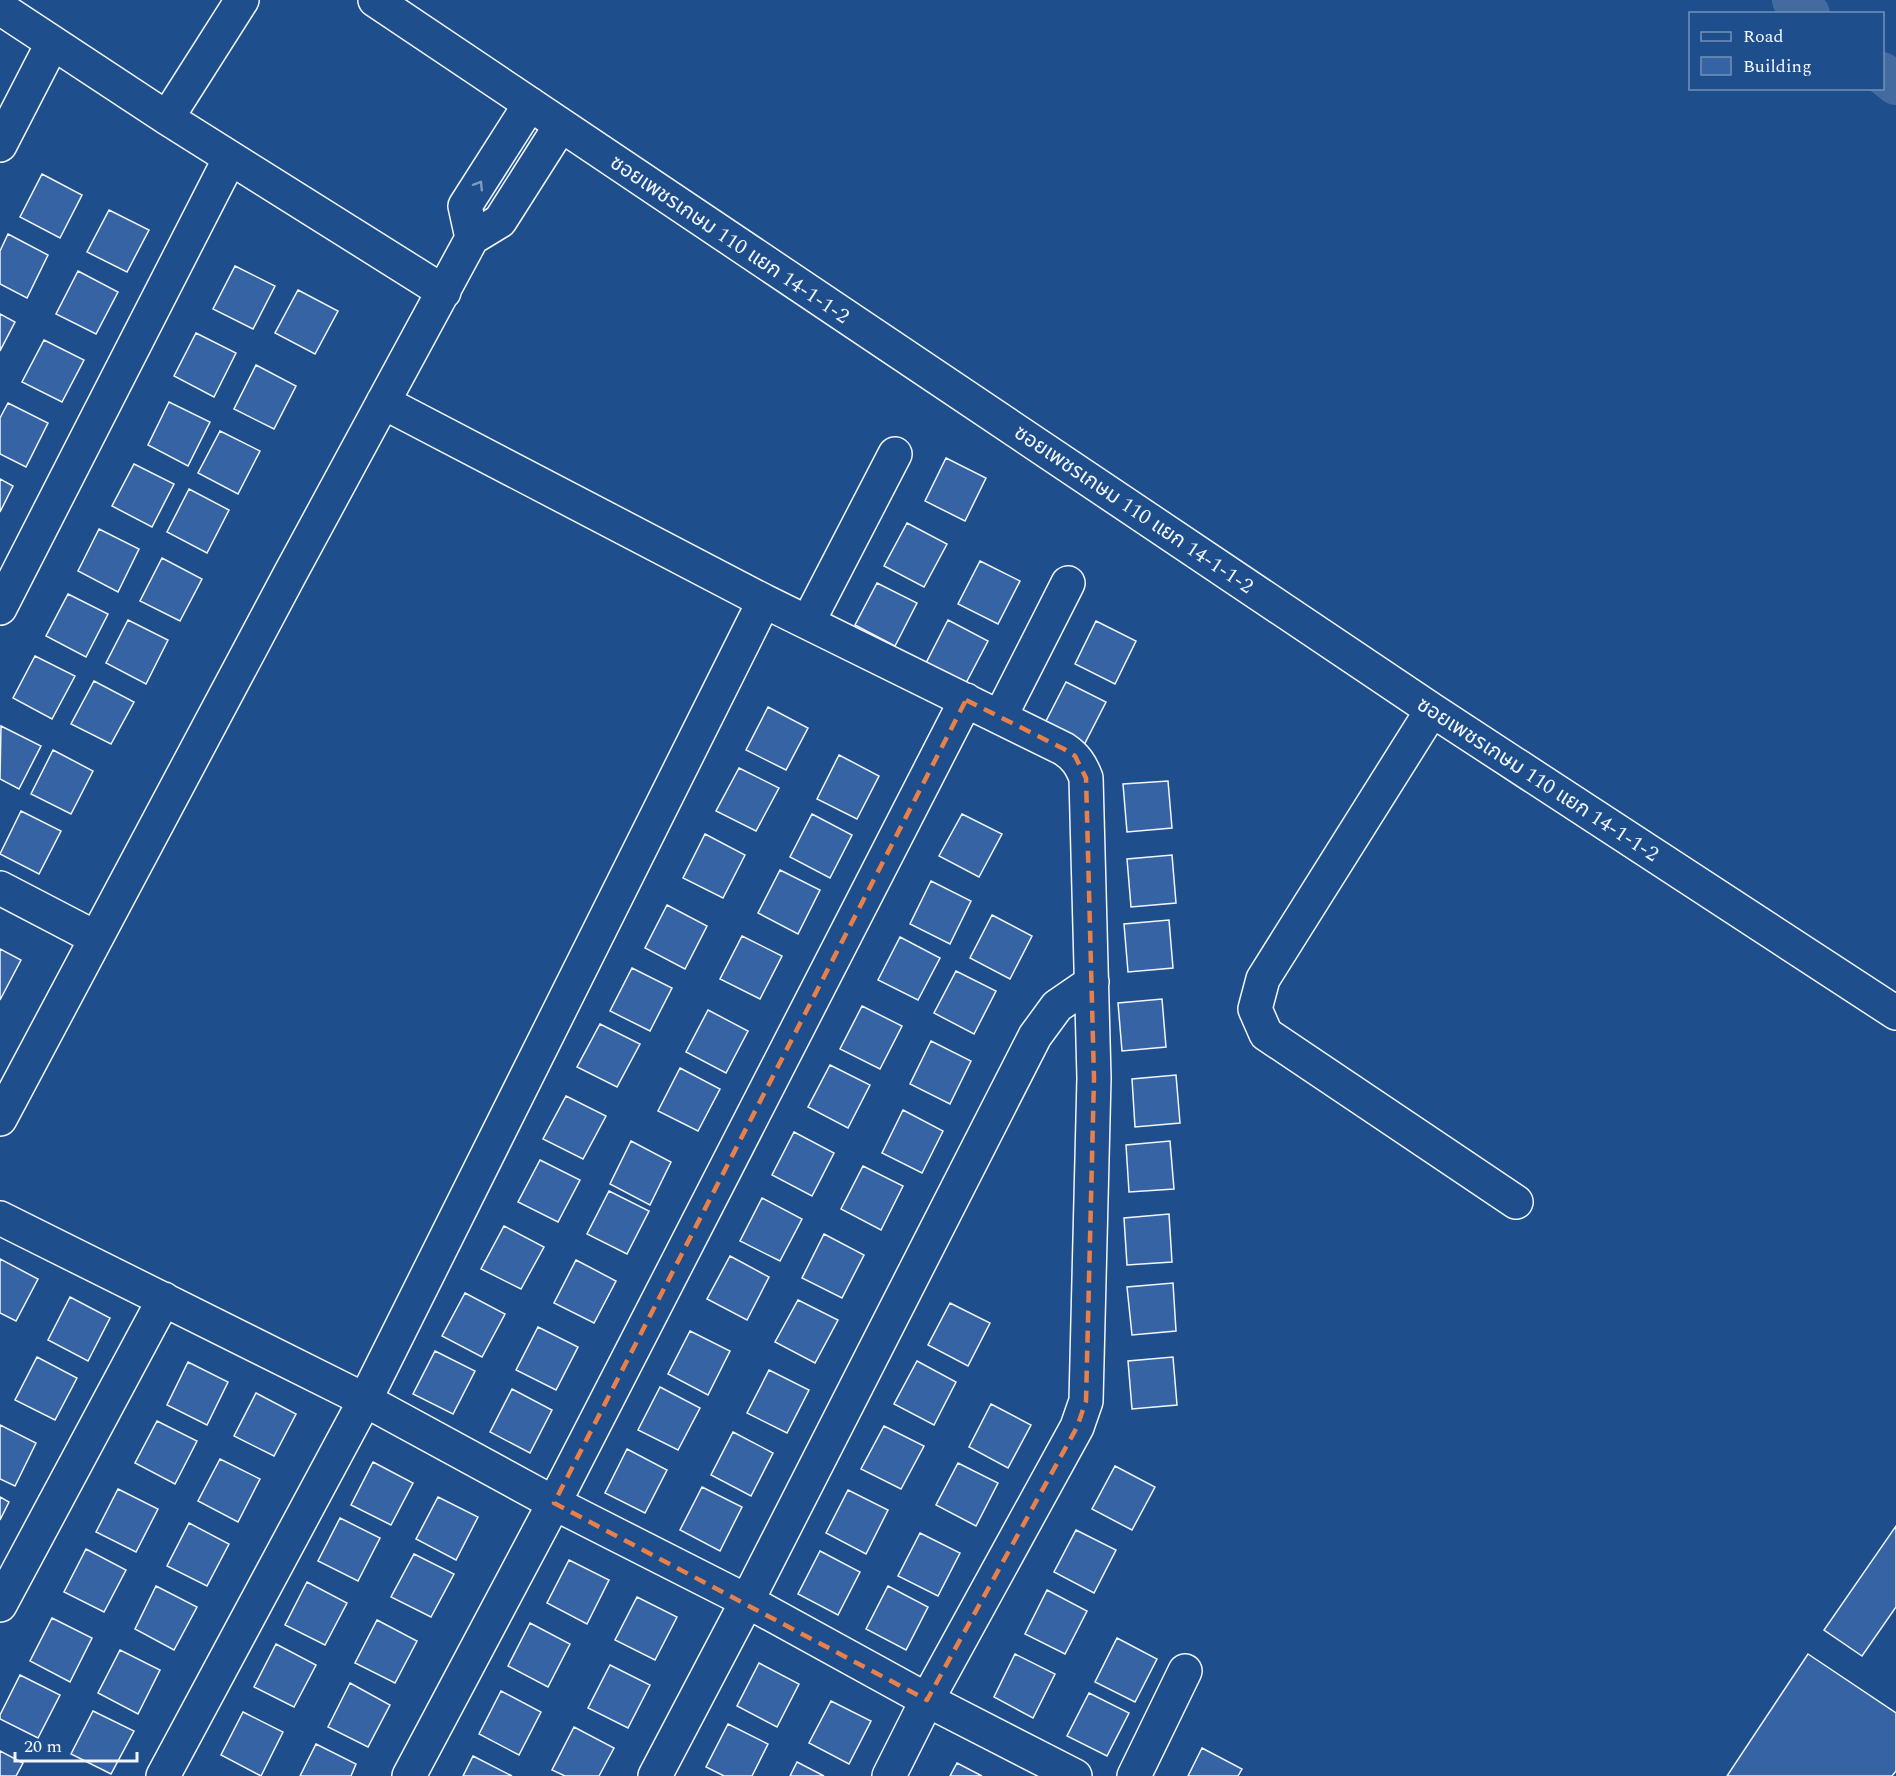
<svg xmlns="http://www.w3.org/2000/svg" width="1896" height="1776" font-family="Spectral,'Noto Sans Thai',serif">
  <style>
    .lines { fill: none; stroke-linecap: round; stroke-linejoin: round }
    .canal { stroke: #446ba0; stroke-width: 42 }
    .building { fill: #3563a3; stroke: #f2f6ff; stroke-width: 1.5 }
    .street-casing { stroke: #f2f6ff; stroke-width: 36 }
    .street { stroke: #1f4e8c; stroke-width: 33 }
    .oneway { stroke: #7e9ac0 }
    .marked { fill: none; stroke: #ea8049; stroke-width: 4.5; stroke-dasharray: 12 8; stroke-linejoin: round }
    .labels { text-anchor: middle; stroke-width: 4.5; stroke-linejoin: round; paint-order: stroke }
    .street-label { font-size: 21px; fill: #f2f6ff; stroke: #1f4e8c }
  </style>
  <rect width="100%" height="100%" fill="#1f4e8c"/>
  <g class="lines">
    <path class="canal" d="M1793,0L1809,14
      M1882,73L1896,84"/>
  </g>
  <path class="building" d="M42,174L82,195L60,238L20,217Z
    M109,210L149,230L127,272L87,252Z
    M8,234L48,255L27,298L0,284V251Z
    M235,266L275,286L253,329L213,309Z
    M78,271L118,292L96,334L56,314Z
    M298,290L338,311L315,354L275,333Z
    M0,314L15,322L0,351Z
    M196,333L236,353L214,397L174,376Z
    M44,340L84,360L62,402L22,382Z
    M256,365L296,386L274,429L234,409Z
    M169,402L210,422L188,466L148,445Z
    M8,403L48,423L26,467L0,454V418Z
    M220,431L260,451L238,494L198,473Z
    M946,458L986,478L965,521L925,501Z
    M134,464L174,484L152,527L112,506Z
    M0,479L13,486L0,512Z
    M189,489L229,510L207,553L167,532Z
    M907,523L947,544L924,587L884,566Z
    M99,529L139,549L118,592L78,571Z
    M162,558L202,579L180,621L140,601Z
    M980,561L1020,581L998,624L958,604Z
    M877,583L917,603L895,646L855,625Z
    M68,594L108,614L86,657L46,636Z
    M128,620L168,640L146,684L106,663Z
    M948,620L988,641L966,683L926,663Z
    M1096,621L1136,641L1115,684L1075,664Z
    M35,656L75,676L52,719L13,698Z
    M94,681L134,702L111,744L71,724Z
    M1066,682L1106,702L1084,745L1044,725Z
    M768,707L808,728L786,770L746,750Z
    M1,726L41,746L19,789L0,779Z
    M53,750L93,771L71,814L31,794Z
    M839,755L879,776L857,819L817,799Z
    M739,768L779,788L756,831L716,811Z
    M1168,781L1172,828L1127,832L1123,784Z
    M21,811L61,831L39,874L0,854Z
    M812,814L852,835L830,878L790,857Z
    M962,814L1002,834L979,877L939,856Z
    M705,834L745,855L723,898L683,878Z
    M1172,855L1176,903L1131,907L1127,859Z
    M780,870L820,890L798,934L758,913Z
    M931,881L971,901L950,944L910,924Z
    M667,905L707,926L685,969L645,948Z
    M992,915L1032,936L1010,979L970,958Z
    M1169,920L1173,968L1128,972L1124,924Z
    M742,936L782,956L760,999L720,979Z
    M900,937L940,958L918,1000L878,980Z
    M0,949L21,960L0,1000Z
    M632,968L672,988L650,1031L610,1011Z
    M956,971L996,991L974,1034L934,1013Z
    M1162,999L1166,1047L1122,1051L1118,1003Z
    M862,1006L902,1026L880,1069L840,1049Z
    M708,1010L748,1031L726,1073L686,1052Z
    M600,1024L640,1044L617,1087L577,1067Z
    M931,1041L971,1061L950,1104L910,1084Z
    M830,1065L870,1085L848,1128L808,1107Z
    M680,1068L720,1089L698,1131L658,1111Z
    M1176,1075L1180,1123L1135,1127L1132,1079Z
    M566,1096L606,1116L583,1159L543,1139Z
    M903,1110L943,1131L922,1173L882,1153Z
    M794,1132L834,1153L812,1196L772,1175Z
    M631,1141L671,1162L650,1205L610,1184Z
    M1170,1141L1174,1189L1129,1192L1126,1145Z
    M540,1160L580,1180L558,1222L518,1202Z
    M863,1166L903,1186L881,1230L841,1209Z
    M609,1191L649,1211L627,1254L587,1234Z
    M762,1198L802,1219L780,1261L740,1241Z
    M1169,1214L1172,1262L1127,1265L1124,1218Z
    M504,1226L544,1247L521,1289L481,1269Z
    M824,1234L864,1255L842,1298L802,1278Z
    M730,1256L769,1277L747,1320L707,1299Z
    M0,1259L38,1279L16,1321L0,1313Z
    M576,1260L616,1281L594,1323L554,1303Z
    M1173,1283L1176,1331L1132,1335L1127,1287Z
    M465,1293L505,1314L482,1357L442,1336Z
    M70,1297L110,1318L88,1361L48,1340Z
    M798,1300L838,1320L815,1363L775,1342Z
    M950,1303L990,1323L968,1366L928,1345Z
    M538,1327L578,1347L556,1390L516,1370Z
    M690,1331L730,1351L708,1395L668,1374Z
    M435,1351L475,1371L453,1414L413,1394Z
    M37,1357L77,1378L55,1420L15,1400Z
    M1173,1357L1177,1405L1132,1409L1128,1361Z
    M917,1361L956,1382L934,1425L894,1404Z
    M188,1362L228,1382L207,1425L167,1405Z
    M769,1370L809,1390L787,1433L747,1413Z
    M660,1387L700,1408L678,1450L638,1430Z
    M512,1389L552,1410L530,1453L490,1432Z
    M256,1393L296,1414L274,1456L234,1436Z
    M991,1404L1031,1425L1008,1468L969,1447Z
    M157,1421L197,1441L175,1484L135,1463Z
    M0,1425L36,1443L15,1486L0,1479Z
    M884,1426L924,1446L901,1489L861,1469Z
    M733,1432L773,1453L751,1496L711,1475Z
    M627,1449L667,1470L645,1513L605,1493Z
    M220,1459L260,1479L238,1522L198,1501Z
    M373,1462L413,1483L391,1525L351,1505Z
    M958,1463L998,1483L976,1526L936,1505Z
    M1115,1466L1155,1487L1132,1530L1092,1509Z
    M702,1487L742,1507L720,1551L680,1530Z
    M118,1489L158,1509L136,1552L96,1532Z
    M848,1490L888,1510L866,1554L826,1533Z
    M0,1497L9,1502L0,1520Z
    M438,1497L478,1517L456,1560L416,1539Z
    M340,1518L380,1538L358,1581L318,1561Z
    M189,1523L229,1544L207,1586L167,1566Z
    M1896,1526V1607L1862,1656L1824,1630Z
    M1076,1530L1116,1550L1094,1593L1054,1572Z
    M920,1533L960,1553L938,1596L898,1576Z
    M86,1549L126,1570L104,1612L64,1592Z
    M820,1551L860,1572L838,1615L798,1594Z
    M414,1554L454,1574L431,1617L391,1597Z
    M569,1560L609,1580L587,1624L547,1603Z
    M307,1582L347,1603L325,1645L285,1625Z
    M156,1586L197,1607L174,1650L135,1629Z
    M888,1586L928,1607L906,1650L866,1629Z
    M1047,1590L1087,1611L1065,1654L1025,1634Z
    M637,1597L677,1617L655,1660L615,1640Z
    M52,1618L92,1638L70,1682L30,1661Z
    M377,1620L417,1641L395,1683L355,1663Z
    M530,1623L570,1644L548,1687L508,1666Z
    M1117,1638L1157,1659L1135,1702L1095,1682Z
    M276,1644L316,1665L294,1707L254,1687Z
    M120,1650L160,1670L138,1714L98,1693Z
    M1015,1654L1055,1674L1033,1718L994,1697Z
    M1808,1654L1896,1713V1771L1892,1776H1727Z
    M759,1663L799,1684L777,1727L737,1706Z
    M610,1665L650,1685L628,1728L588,1708Z
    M20,1675L60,1695L38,1738L0,1719V1715Z
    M350,1683L390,1705L368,1747L328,1727Z
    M501,1691L541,1712L519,1755L479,1734Z
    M1089,1693L1129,1713L1107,1756L1067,1736Z
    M831,1701L871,1721L849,1764L809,1743Z
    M93,1711L134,1731L111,1774L71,1754Z
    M243,1712L283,1732L261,1776L221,1755Z
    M728,1724L768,1744L752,1776H724L706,1767Z
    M574,1727L614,1748L599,1776H565L552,1770Z
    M316,1744L356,1764L351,1776H300Z
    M1202,1748L1242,1769L1238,1776H1188Z
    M0,1751L23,1763L16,1776H0Z
    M473,1756L512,1776H463Z
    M797,1762L824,1776H790Z
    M957,1763L982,1776H950Z"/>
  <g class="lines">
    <g class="street-casing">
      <path id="street" d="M375,0L1432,710L1896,1013
        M0,8L167,118L444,292
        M167,118L242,0
        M0,145L52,44
        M472,238L465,206L530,104
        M383,402L764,601L1064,749C1076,757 1081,765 1086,778L1094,1078L1086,1401L1077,1427L927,1700L889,1776
        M0,608L230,158
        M808,622L895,454
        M1432,710L1263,979L1255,1009L1266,1034L1516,1202
        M1000,717L1068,583
        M0,888L96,938
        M0,1119L289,576L472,238L500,221L561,125
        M0,1218L365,1400L554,1503L747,1601L927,1700L1075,1776
        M0,1605L164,1299
        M163,1776L365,1400L764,601
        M409,1776L554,1503L966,700
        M655,1776L747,1601L1035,1036L1057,1006L1092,982
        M1134,1776L1185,1671"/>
    </g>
    <use href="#street" class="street"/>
  </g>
  <defs><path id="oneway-chevron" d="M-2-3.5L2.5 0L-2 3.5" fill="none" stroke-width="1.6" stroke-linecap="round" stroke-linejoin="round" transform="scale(1.5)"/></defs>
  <use class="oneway" href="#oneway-chevron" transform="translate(479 185) rotate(-58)"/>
  <path class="marked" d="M966,700L1064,749L1075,756L1086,778L1094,1078L1086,1401L1077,1427L927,1700L554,1503Z"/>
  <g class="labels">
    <g class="street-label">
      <text transform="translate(730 239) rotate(34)" y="7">ซอยเพชรเกษม 110 แยก 14-1-1-2</text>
      <text transform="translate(1134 509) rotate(34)" y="7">ซอยเพชรเกษม 110 แยก 14-1-1-2</text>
      <text transform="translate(1538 779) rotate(33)" y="7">ซอยเพชรเกษม 110 แยก 14-1-1-2</text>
    </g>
  </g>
  <rect x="1689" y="12" width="195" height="78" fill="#1f4e8c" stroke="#7391ba" stroke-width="1.5"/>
  <rect x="1701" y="32" width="30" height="9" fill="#1f4e8c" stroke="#7391ba" stroke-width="1.5"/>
  <text x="1743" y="42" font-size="18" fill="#f2f6ff">Road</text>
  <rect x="1701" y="57" width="30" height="18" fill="#3563a3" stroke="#7391ba" stroke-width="1.5"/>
  <text x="1743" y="72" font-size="18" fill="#f2f6ff">Building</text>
  <path d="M15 1752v9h122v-9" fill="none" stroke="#f2f6ff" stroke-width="3"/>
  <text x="24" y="1752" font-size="18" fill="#f2f6ff" stroke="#1f4e8c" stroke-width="4.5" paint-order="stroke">20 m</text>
</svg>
